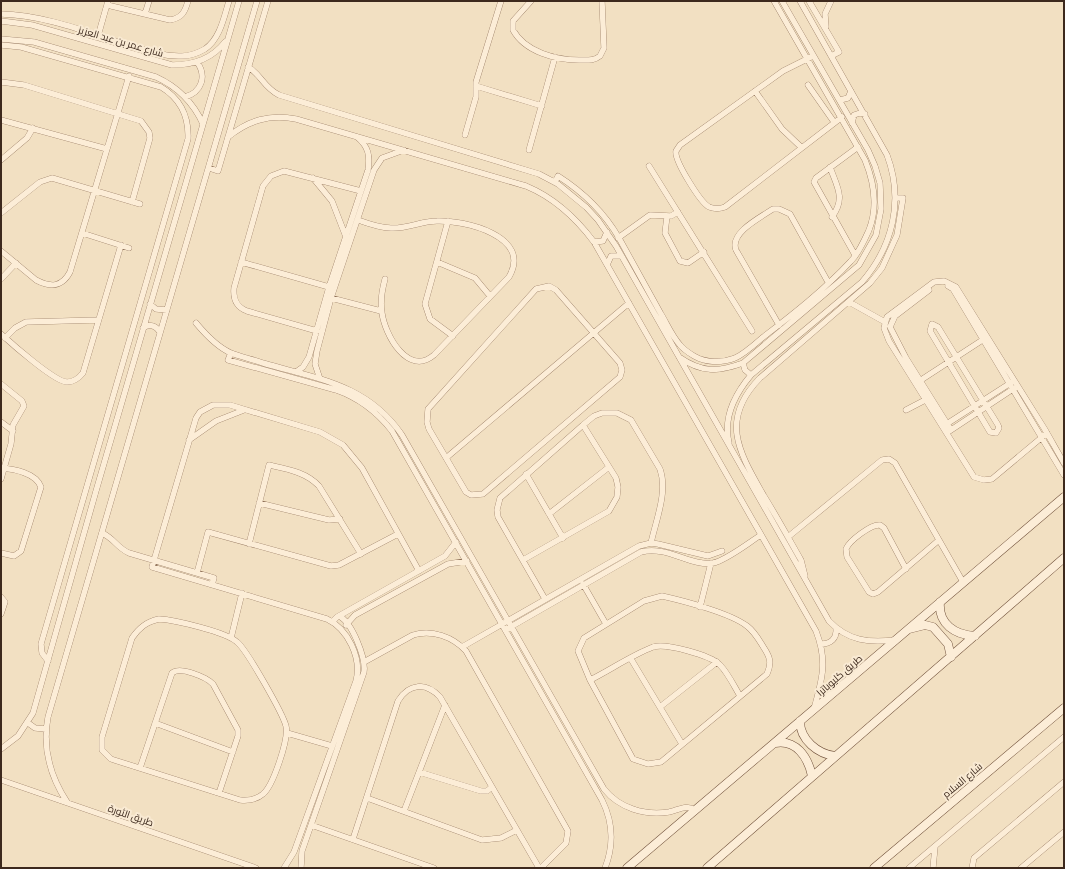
<svg xmlns="http://www.w3.org/2000/svg" width="1065" height="869" font-family="Bitter,Cairo,serif">
  <style>
    .lines { fill: none; stroke-linecap: round; stroke-linejoin: round }
    .minor-casing { stroke: #8e6f57; stroke-width: 6 }
    .secondary-casing { stroke: #70503a; stroke-width: 9 }
    .minor { stroke: #fcedd7; stroke-width: 5.5 }
    .secondary { stroke: #fcedd7; stroke-width: 8 }
    .labels { text-anchor: middle; stroke-width: 4; stroke-linejoin: round; paint-order: stroke }
    .street-label { font-size: 10px; fill: #3d291d; stroke: #f9ead3 }
  </style>
  <rect width="100%" height="100%" fill="#f2e0c2"/>
  <g class="lines">
    <g class="minor-casing">
      <path id="minor" d="M531,1L513,21V30C525,52 556,60 579,60C587,60 594,61 600,56L604,48L602,1
        M809,1L839,52L831,56
        M107,5L170,20C182,18 185,12 188,1
        M1,14C44,15 87,32 128,45C145,50 164,57 182,56C189,56 198,53 205,49C220,39 224,17 229,1
        M145,14L149,1
        M1,21L32,25L172,65C193,65 212,59 225,42
        M826,27L825,14L831,1
        M98,36L108,1
        M1,39L34,42L156,77C178,87 193,102 203,124
        M1,45L21,47L161,87C181,99 189,116 188,139L41,644L42,653L48,661
        M811,57L783,71L680,145L676,151C674,160 700,202 709,207C714,209 720,209 725,207L842,117
        M248,67C261,74 263,87 279,95L539,174L558,184L586,207L598,220L616,246L829,621C848,641 869,643 895,640
        M1,82L24,85L141,121L149,132L150,138L132,202
        M808,85L834,122
        M476,86L542,106
        M755,91L782,129L801,147
        M185,97C202,92 207,76 197,62
        M840,100L848,98L851,91
        M1,120L107,149
        M852,123L854,115L860,113L865,114
        M465,135L476,97V82L501,1
        M228,137C249,120 270,114 296,119L526,186C555,198 576,218 594,242L816,631C828,662 822,679 814,709
        M529,150L555,57
        M1,160L27,138L33,128
        M649,166L752,331
        M830,167C837,187 846,198 832,217
        M209,168L218,171L268,1
        M313,178L332,201L346,237
        M555,182L558,176C583,192 604,212 619,238C633,263 647,289 661,314C667,324 672,336 680,345C684,350 689,353 694,356C706,363 722,363 735,358C744,354 754,345 762,338C792,315 824,290 851,261C859,253 864,241 869,230C878,207 874,182 865,160L774,1
        M1,213L40,182L52,178L140,204
        M667,216L665,233L680,261L688,263L704,252
        M358,220C369,224 380,228 391,228C407,229 421,221 437,221C464,220 533,236 509,277L434,355C408,377 385,335 382,313C380,302 382,290 385,279
        M448,221L425,304L430,319L453,336
        M82,233L129,248
        M618,238L650,215L671,216L678,212
        M594,242L603,241L607,232
        M1,251L36,280C51,288 62,287 70,272L129,76
        M855,255L814,182L816,178L858,147
        M241,262L329,287
        M437,262L475,278L490,296
        M607,265L611,256H620
        M1,279L16,263
        M549,286L556,290L620,363L622,370L620,377L483,494L471,495L466,492L429,429L427,422L428,409L536,289Z
        M948,286L953,289L1064,475
        M929,290L895,316L890,327L906,358L951,430
        M331,298L381,311
        M849,302L885,322
        M150,304L156,309L167,310
        M196,323C206,335 217,347 231,353C241,357 252,359 263,363C318,379 367,384 402,435L604,789C619,808 645,816 669,812C679,810 686,804 695,810
        M932,324L938,327L998,425L999,428L996,433L990,432L930,331Z
        M779,325L736,250C729,233 761,217 773,209H779L790,214L828,282
        M143,328C150,323 156,326 160,332
        M317,331L247,311C236,307 233,299 234,288L263,186L271,176L284,171L361,191
        M1,334C12,344 55,382 67,382C74,382 79,378 83,373L121,245
        M5,338L15,328L26,322L98,320
        M231,353L228,360L336,390C359,398 377,412 392,431L602,800C613,822 614,845 605,868
        M679,357C702,373 718,372 743,363L859,265L876,235L881,209L880,183L875,166L868,150L782,1
        M743,363L745,370L751,375
        M296,372L303,367L309,357L329,287L368,170C370,156 369,147 357,137
        M320,379L315,364L317,351L331,298L374,170L382,158L404,150
        M921,380L984,339
        M1,384L22,401L24,406L13,425L11,444L1,479
        M906,410L929,398
        M1,422L13,431
        M945,425L1012,382
        M948,432L1016,387
        M1047,433L992,479L984,480L974,477L889,341L884,328L887,317L934,282L944,281L956,287L1044,428C1051,440 1057,451 1064,463
        M189,440L216,421L244,410
        M729,443C723,418 735,394 751,375L862,282C893,246 904,200 887,155L800,1
        M446,458L629,303
        M1,468C14,469 36,473 41,487L21,551L14,556L1,553
        M526,474L563,538
        M259,503L329,520L340,519
        M549,514L609,467
        M102,533C115,539 116,547 129,553L214,578L212,585
        M788,537L882,460L889,459L895,463L963,582
        M249,544L269,465C287,469 306,472 319,486L361,554
        M523,560L609,511L617,497L618,487L616,478L583,425
        M906,569L884,528L880,525C871,524 849,541 846,549L847,557L869,592L873,594L878,592L939,540
        M197,573L208,532L331,566L339,565L398,534
        M805,576L801,560C789,539 777,517 764,496C739,452 719,420 760,378L870,283L882,268L897,235L903,198H895
        M583,584L606,624
        M662,596C684,601 730,613 747,626C755,632 759,640 764,648C770,657 772,663 767,674L661,762L648,764L633,759L590,680L578,651L584,638L644,601Z
        M1,597L5,602L1,614
        M545,599L498,517L497,510L500,498L583,425L594,416L602,413H617L631,420L660,469C668,492 656,520 651,543
        M700,607L711,563
        M159,619C175,620 226,632 237,642C247,650 283,714 286,726C289,739 273,786 263,794C256,800 249,801 240,800L111,759L102,750V737L132,638C139,628 146,622 159,619Z
        M333,621L337,617L445,556L456,542
        M346,625L355,615L448,564L467,561
        M507,629L641,552C667,545 691,567 713,563C727,560 748,543 761,535
        M231,638L242,593
        M821,644C831,644 837,638 836,629
        M462,647L639,546L651,543L658,544L708,556L722,551
        M631,659L682,744
        M364,662L413,635C432,629 453,637 466,651L568,831L566,843L541,868
        M590,680C610,670 632,655 653,647C666,643 710,655 720,665C728,673 734,686 740,696
        M660,707L717,662
        M28,723L35,728L46,729
        M155,723L233,752
        M287,733L332,746
        M1,749L18,736L33,713L96,491L239,1
        M140,768L172,673C180,666 206,677 213,684L238,730V736L219,793
        M419,772L481,791H487L492,787
        M1,780L256,868
        M367,798L482,840L501,838L517,830
        M67,802C50,776 42,749 48,717L257,1
        M404,811L445,705
        M311,825L434,868
        M353,839L398,701C409,683 426,682 440,697L539,868
        M284,868L294,852L356,681C362,658 348,629 327,619L152,567L196,418L200,412L213,405H230L320,432L343,445L362,468L419,571
        M301,868L302,851L364,672C366,658 352,622 339,616
        M909,868L1064,737
        M933,868L935,847
        M972,868L974,858L1064,782
        M1021,868L1064,832"/>
    </g>
    <g class="secondary-casing">
      <path id="secondary" d="M940,602C938,624 955,635 975,636
        M909,629L925,625L933,627L948,644L951,657
        M800,721C800,740 818,754 835,756
        M775,743C796,739 808,757 812,776
        M627,868L1064,497
        M707,868L1064,558
        M874,868L1064,708"/>
    </g>
    <use href="#minor" class="minor"/>
    <use href="#secondary" class="secondary"/>
  </g>
  <g class="labels">
    <g class="street-label">
      <text transform="translate(121 41) rotate(16)" y="4">شارع عمر بن عبد العزيز</text>
      <text transform="translate(839 675) rotate(-41)" y="4">طريق كليوباترا</text>
      <text transform="translate(962 780) rotate(-40)" y="4">شارع السلام</text>
      <text transform="translate(131 815) rotate(19)" y="4">طريق الثورة</text>
    </g>
  </g>
  <rect width="1065" height="869" fill="none" stroke="#3d291d" stroke-width="4"/>
</svg>
